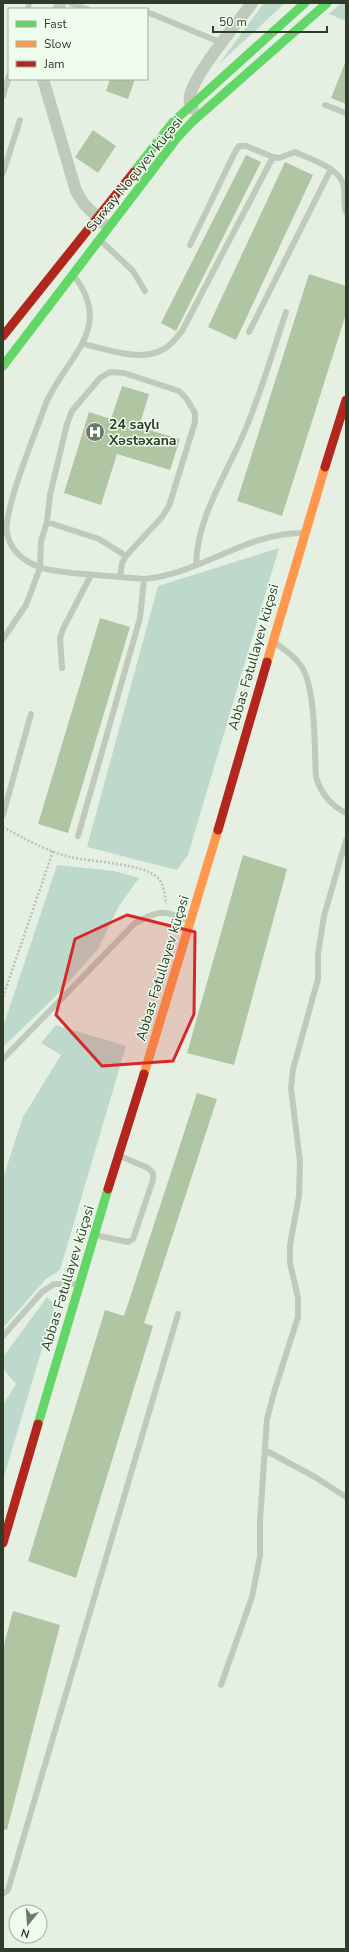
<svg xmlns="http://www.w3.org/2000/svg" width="349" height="1952" font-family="'Nunito Sans',sans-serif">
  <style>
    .green { fill: #bdd9cc }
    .building { fill: #b0c6a3 }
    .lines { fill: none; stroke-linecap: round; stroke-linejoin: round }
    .path { stroke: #b7c3b4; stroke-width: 2.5; stroke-dasharray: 2 2; stroke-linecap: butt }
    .lane { stroke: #bfcabc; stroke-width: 6 }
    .street { stroke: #bfcabc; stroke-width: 12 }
    .fast { stroke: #63d668; stroke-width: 9 }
    .slow { stroke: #ff974d; stroke-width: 9 }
    .jam { stroke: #b3261e; stroke-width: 9 }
    .marked { fill: #d62828; fill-opacity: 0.2; stroke: #d62828; stroke-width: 3; stroke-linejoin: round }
    .labels { text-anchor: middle; stroke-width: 3; stroke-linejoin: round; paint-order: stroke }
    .street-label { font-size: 14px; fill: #2f3c29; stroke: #eefcec }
    .poi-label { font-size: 14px; font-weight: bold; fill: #2f3c29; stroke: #eefcec; text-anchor: start }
  </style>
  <rect width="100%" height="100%" fill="#e5f0e3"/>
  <path class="green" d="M264,3H285L219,64Z
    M341,3H346V21L329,14Z
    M279,548L188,855L177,870L87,847L158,586Z
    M57,865L114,871L139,878L119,906L98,949L59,993L3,1047V1027Z
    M56,1025L126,1046L60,1270L46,1279L3,1328V1178L23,1117L61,1055L41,1043Z
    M47,1297L55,1305L3,1480V1405L16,1384L3,1369V1357Z"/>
  <path class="building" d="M345,63H346V104L331,98Z
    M110,79H135L128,99L106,91Z
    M93,130L116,146L98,173L75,157Z
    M246,155L261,162L176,331L161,323Z
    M285,162L313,175L236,340L208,327Z
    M309,274L346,286V314L282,516L237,501Z
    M122,386L149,394L139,427L180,439L170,470L117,454L101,505L64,493L89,412L111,419Z
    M100,618L130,627L68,833L38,824Z
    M243,855L287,869L234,1065L187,1053Z
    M197,1093L217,1099L144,1323L153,1326L76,1578L28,1561L105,1310L124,1316Z
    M13,1611L60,1625L7,1830L3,1829V1648Z"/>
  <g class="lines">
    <path class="path" d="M3,827C25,839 46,851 70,857C91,862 143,863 158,878C164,884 165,896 166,904
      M3,997L53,851"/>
    <path class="lane" d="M70,3L87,9
      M28,9L29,3
      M147,12L222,43
      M3,96L9,76
      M325,105L346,113
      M3,173L20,120
      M100,240L133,271L145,291
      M190,245L235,152L239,146H246L273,157
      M74,276C115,329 66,357 46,403C37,430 3,509 7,533C10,550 24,561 39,567C49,571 61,571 72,573C96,575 120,577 144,579C200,574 245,533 302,533
      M249,332L331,169
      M83,344C107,349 139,362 162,350C171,346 176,338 182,331L273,157L279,158L295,152C310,159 341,168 344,187C345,196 343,203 346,212
      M47,522L99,539L126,556
      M196,565C197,515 228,473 246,428C262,390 273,351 286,312
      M3,639L26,605L40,568L41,541L47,522L50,495L67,424L72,411L100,378L110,372L124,373L179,391L186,398L195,413V422L169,506L162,517L126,556L122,563L120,577
      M274,642C282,648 292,654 298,662C317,681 314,750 316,777C321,794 330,805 346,813
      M62,668L60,638L63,629L91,575
      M3,815L31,714
      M78,836L140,618L144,579
      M3,1059L135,923C161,909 164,910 190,922
      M95,1235L128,1242L133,1239L153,1180V1173L148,1168L120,1156
      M3,1336L42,1292L54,1284H77
      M265,1450L315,1477L346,1497
      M221,1685L252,1597L260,1556V1520L267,1419L275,1389L298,1317V1298L290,1263V1245L299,1196L300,1162L291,1088L293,1069L318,979V954L324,916L346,840
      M3,1894L8,1890L178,1314"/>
    <path class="street" d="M59,9L60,3
      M43,79L76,191L84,204L103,223
      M193,109C190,105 189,100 190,95C197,70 236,25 252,3"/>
    <path class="fast" d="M134,172L173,122L305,3
      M3,366L177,138L193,121L327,3
      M38,1424L108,1189"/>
    <path class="slow" d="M267,662L325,467
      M144,1074L218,830"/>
    <path class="jam" d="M3,336L134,172
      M325,467L346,400
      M218,830L267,662
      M108,1189L144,1074
      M3,1543L38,1424"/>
  </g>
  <path class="marked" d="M127,915L195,932L194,1014L173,1061L102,1066L56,1015L75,939Z"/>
  <defs>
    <g id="hospital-disc" transform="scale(1)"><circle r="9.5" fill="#6f7b6a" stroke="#eefcec"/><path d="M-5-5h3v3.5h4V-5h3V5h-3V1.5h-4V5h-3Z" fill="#fff"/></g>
  </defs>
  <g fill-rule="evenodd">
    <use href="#hospital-disc" x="95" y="432"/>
  </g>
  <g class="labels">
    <g class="street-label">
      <text transform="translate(134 174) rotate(-51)" y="5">Surxay Noçuyev küçəsi</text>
      <text transform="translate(253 657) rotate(-74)" y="5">Abbas Fətullayev küçəsi</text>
      <text transform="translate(162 968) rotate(-73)" y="5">Abbas Fətullayev küçəsi</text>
      <text transform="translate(67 1278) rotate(-73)" y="5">Abbas Fətullayev küçəsi</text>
    </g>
    <g class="poi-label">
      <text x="109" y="429">24 saylı<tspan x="109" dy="16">Xəstəxana</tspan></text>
    </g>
  </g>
  <rect width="349" height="1952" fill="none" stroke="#2f3c29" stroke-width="8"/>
  <rect x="8" y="8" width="140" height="72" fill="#eefcec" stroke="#a2af9e"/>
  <rect x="16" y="21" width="20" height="6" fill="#63d668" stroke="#a2af9e"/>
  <text x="44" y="28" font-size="12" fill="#2f3c29">Fast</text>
  <rect x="16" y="41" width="20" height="6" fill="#ff974d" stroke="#a2af9e"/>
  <text x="44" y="48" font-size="12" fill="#2f3c29">Slow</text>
  <rect x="16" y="61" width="20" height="6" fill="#b3261e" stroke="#a2af9e"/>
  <text x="44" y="68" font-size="12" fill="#2f3c29">Jam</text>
  <g transform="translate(28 1924) rotate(197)"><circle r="19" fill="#eefcec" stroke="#a2af9e"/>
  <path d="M0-3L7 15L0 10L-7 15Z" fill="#6f7b6a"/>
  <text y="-6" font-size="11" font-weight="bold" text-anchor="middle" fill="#2f3c29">N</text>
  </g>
  <path d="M213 26v6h114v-6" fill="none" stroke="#2f3c29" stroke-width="2"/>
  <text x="219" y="26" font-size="12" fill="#2f3c29" stroke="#eefcec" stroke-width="3" paint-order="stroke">50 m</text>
</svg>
